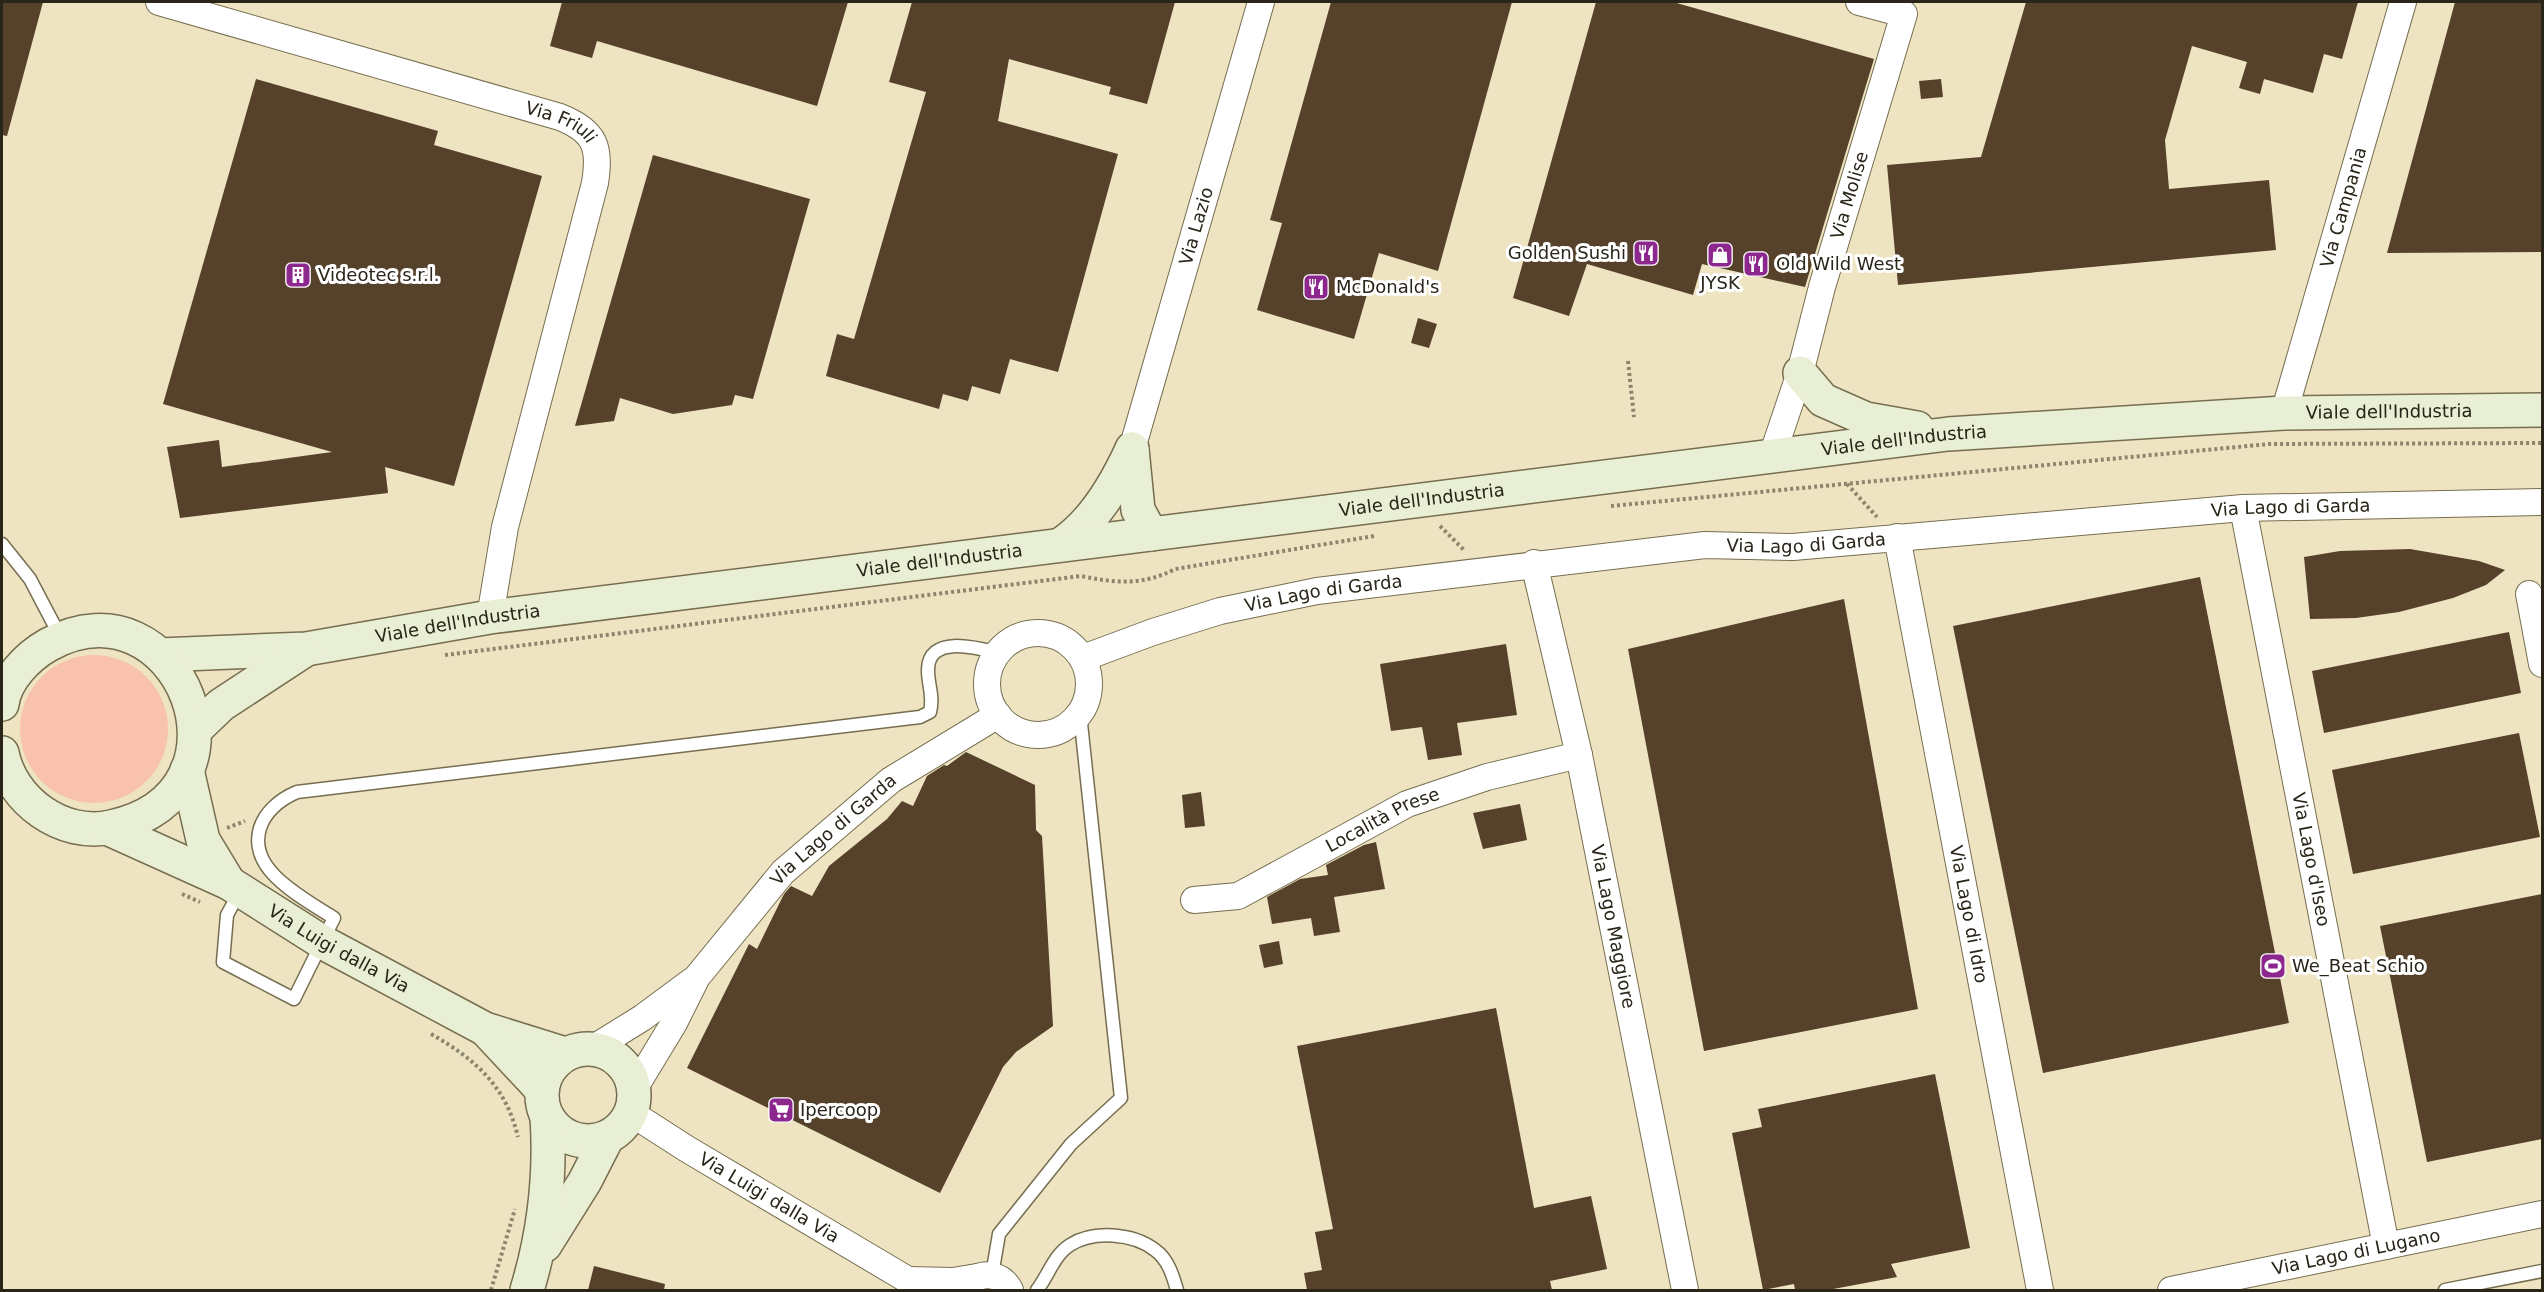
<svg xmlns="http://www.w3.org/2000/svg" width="2544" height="1292" font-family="'DejaVu Sans',sans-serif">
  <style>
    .green { fill: #f8c2ac }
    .building { fill: #56412a }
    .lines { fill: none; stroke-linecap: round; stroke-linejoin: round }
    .lane-casing { stroke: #766e4f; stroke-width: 15 }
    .street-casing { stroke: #766e4f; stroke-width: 28 }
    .secondary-casing { stroke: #766e4f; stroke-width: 36 }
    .path { stroke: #8d866f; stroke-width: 4; stroke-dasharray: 3 3; stroke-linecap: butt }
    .lane { stroke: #fff; stroke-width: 12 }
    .street { stroke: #fff; stroke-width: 26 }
    .secondary { stroke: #e9efd4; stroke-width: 33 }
    .labels { text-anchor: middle; stroke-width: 6; stroke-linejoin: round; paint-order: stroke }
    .street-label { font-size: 18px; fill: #292518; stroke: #fff }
    .poi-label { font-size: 18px; fill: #292518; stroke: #fff; text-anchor: start }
  </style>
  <rect width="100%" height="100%" fill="#eee4c2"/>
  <path class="green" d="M20 729a74 74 0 1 1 148 0a74 74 0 1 1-148 0Z"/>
  <path class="building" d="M2,2H43L7,136L2,135Z
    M562,2H848L817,106L597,41L592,58L550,46Z
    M912,2H1175L1147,104L1109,94L1111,87L1009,59L998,121L1118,154L1058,372L1010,359L1000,394L972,386L968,401L943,394L939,409L826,376L837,334L854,339L926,92L889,82Z
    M1331,2H1512L1438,271L1379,253L1354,339L1257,310L1282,223L1270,220Z
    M1596,2H1673L1874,59L1805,287L1702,264L1693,295L1587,264L1569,316L1513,298Z
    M2026,2H2358L2342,59L2324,54L2313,93L2264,79L2260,94L2239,88L2247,62L2192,46L2165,140L2169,189L2269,180L2276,250L1898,285L1887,165L1981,157Z
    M2455,2H2542V252L2387,253Z
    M256,79L438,131L434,145L542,176L454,486L385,467L388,493L180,518L167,447L219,440L222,467L332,452L163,404Z
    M1941,79L1943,97L1921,99L1919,81Z
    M653,155L810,199L753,399L735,395L732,405L673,414L620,398L614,421L575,426Z
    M1418,318L1437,324L1429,348L1411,343Z
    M2410,549L2479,561L2505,570L2486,585L2453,598L2399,612L2356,618L2310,619L2304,557L2340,551Z
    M2200,577L2289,1023L2043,1073L1953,626Z
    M1844,599L1918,1009L1704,1051L1628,649Z
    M2509,632L2521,693L2324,733L2312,671Z
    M1506,644L1517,715L1457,723L1462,755L1428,760L1422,727L1391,731L1380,664Z
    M2519,733L2540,837L2353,874L2332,770Z
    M966,752L1035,785L1036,830L1042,836L1053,1026L1016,1052L1003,1067L940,1193L687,1068L749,944L757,949L784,894L791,886L812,896L829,866L887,819L902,801L913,806L927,776L944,765L947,766Z
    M1201,792L1205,826L1185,828L1182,795Z
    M1520,804L1527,840L1483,849L1473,813Z
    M1376,842L1385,889L1334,897L1340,932L1314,936L1311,918L1272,924L1267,897L1300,879L1328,875L1326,865L1364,845Z
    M2542,894V1139L2427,1162L2380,926Z
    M1279,941L1283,964L1264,968L1259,945Z
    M1496,1008L1534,1208L1591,1196L1607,1269L1550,1281L1552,1290H1307L1304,1273L1322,1270L1315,1232L1333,1229L1297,1046Z
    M1935,1074L1970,1248L1891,1264L1897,1277L1828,1290H1795L1794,1284L1763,1290L1732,1133L1762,1127L1758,1109Z
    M594,1266L665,1284L664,1290H588Z"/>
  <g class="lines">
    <g class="lane-casing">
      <path id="lane" d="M2,544L30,579L61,638
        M240,891L227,915L223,962L294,999L334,918C315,906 292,893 276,877C243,845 259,808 297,792L920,717L930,712C934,694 928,687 928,670C928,634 978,648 998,653
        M992,1275L999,1234L1071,1144L1121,1098L1080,714
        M1037,1290C1048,1276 1054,1255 1070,1245C1093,1230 1133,1233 1155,1250C1168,1259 1173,1276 1177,1290
        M2445,1290L2542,1271"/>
    </g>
    <g class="street-casing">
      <g id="street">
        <path id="s1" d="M159,2L560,117C595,131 601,147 595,183L505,527L490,617"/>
        <path id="s2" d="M2284,413L2403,2"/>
        <path id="s3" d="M1132,449L1261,2"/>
        <path id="s4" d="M1772,456L1800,373L1822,287L1904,14L1859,2"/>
        <path id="s5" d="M2243,508L2386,1246"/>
        <path id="s6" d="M1897,537L2040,1290"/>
        <path id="s7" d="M1534,563L1579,755L1685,1290"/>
        <path d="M2529,594L2542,664"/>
        <circle cx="1038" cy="684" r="51"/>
        <path id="s8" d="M1083,658L1153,632L1220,611L1317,591L1705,545L1793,547L2243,508L2542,502"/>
        <path id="s9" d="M1194,900L1238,896L1407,804L1487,777L1579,755"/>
        <path d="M592,1049L642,1018L692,981"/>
        <path id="s10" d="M634,1089L674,1023L697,977L783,872L891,780L998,715"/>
        <path id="s11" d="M631,1113L687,1149L908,1280"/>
        <path d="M965,1287C978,1271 1000,1271 1010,1290"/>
        <path d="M923,1290L908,1280L953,1281L977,1277"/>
        <path id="s12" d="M2171,1290L2542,1214"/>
      </g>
    </g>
    <g class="secondary-casing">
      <g id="secondary">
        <path d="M1800,373L1823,400L1866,419L1917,428"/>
        <path d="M1132,449L1138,510L1151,534"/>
        <path d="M1063,543C1095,521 1116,484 1132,449"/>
        <path id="s13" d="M160,655L306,649L490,617L1948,434L2284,413L2542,410"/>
        <path d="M2,704C5,680 27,657 48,645C178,573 268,793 111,827C62,838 11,800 2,753"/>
        <path d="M195,730L221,705L305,650"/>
        <path d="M187,770L203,840L229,883"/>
        <path id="s14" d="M107,828L229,883L322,942L485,1029L565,1054"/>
        <path d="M486,1030L541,1089"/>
        <circle cx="588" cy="1095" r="46"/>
        <path d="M545,1245L585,1181L607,1138"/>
        <path d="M527,1290C544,1234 551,1176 547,1117"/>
      </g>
    </g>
    <path class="path" d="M1628,361L1634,417
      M1847,484L1877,517
      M1611,506L2269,444L2542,443
      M1440,526L1464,550
      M445,655L1081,576C1115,583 1143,586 1175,569L1374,536
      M227,828L245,821
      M182,894L200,902
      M431,1034C475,1059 506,1086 518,1137
      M491,1290L515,1209"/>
    <use href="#lane" class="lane"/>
    <use href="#street" class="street"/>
    <use href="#secondary" class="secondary"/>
  </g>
  <defs>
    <g id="restaurant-square" transform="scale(1.35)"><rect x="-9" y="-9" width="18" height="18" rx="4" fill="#8c278d" stroke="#fff"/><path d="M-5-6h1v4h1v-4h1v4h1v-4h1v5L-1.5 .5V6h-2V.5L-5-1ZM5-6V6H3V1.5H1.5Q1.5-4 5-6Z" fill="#fff"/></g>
    <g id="shop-square" transform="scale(1.35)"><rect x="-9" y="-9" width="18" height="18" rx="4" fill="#8c278d" stroke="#fff"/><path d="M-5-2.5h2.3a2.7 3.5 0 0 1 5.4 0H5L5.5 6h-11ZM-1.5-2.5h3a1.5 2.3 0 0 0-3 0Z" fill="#fff"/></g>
    <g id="building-square" transform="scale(1.35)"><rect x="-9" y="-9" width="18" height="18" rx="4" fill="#8c278d" stroke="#fff"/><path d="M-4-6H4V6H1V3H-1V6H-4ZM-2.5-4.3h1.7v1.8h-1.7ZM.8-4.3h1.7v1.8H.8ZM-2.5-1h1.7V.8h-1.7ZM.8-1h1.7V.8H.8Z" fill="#fff"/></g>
    <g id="stadium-square" transform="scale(1.35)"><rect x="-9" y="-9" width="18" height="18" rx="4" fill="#8c278d" stroke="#fff"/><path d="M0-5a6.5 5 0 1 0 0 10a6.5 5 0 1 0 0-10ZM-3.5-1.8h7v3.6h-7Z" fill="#fff"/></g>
    <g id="supermarket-square" transform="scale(1.35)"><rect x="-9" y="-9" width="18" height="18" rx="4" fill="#8c278d" stroke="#fff"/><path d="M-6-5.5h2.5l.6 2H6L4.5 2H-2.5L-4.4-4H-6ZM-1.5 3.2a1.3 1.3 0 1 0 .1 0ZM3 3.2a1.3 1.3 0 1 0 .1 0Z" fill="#fff"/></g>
  </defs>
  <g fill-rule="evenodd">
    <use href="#restaurant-square" x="1646" y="253"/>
    <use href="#shop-square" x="1720" y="255"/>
    <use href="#restaurant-square" x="1756" y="264"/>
    <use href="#building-square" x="298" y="275"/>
    <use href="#restaurant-square" x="1316" y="287"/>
    <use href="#stadium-square" x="2273" y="966"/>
    <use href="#supermarket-square" x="781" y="1110"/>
  </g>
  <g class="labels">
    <g class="street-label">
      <text dy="6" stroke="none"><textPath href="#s1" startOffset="420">Via Friuli</textPath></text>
      <text dy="6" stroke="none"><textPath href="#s4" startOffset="272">Via Molise</textPath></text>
      <text dy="6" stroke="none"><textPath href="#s2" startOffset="214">Via Campania</textPath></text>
      <text dy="6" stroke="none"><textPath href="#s3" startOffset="232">Via Lazio</textPath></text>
      <text dy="6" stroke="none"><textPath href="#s13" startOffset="2244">Viale dell'Industria</textPath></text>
      <text dy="6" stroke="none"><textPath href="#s13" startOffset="1758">Viale dell'Industria</textPath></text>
      <text dy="6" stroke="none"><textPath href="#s13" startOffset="1272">Viale dell'Industria</textPath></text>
      <text dy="6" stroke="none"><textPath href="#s8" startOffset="1222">Via Lago di Garda</textPath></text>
      <text dy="6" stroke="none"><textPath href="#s8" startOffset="736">Via Lago di Garda</textPath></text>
      <text dy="6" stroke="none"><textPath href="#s13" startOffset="786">Viale dell'Industria</textPath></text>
      <text dy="6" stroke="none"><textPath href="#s8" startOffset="250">Via Lago di Garda</textPath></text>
      <text dy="6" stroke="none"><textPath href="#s13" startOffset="300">Viale dell'Industria</textPath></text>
      <text dy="6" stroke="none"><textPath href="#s9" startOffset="208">Località Prese</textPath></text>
      <text dy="6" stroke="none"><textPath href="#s10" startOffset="330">Via Lago di Garda</textPath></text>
      <text dy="6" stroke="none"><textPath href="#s5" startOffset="358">Via Lago d'Iseo</textPath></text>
      <text dy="6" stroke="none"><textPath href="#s6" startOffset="384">Via Lago di Idro</textPath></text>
      <text dy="6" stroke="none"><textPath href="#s7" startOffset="372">Via Lago Maggiore</textPath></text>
      <text dy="6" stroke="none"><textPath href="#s14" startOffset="262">Via Luigi dalla Via</textPath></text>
      <text dy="6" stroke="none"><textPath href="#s11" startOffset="162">Via Luigi dalla Via</textPath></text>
      <text dy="6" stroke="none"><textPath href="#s12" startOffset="189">Via Lago di Lugano</textPath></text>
    </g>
    <g class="poi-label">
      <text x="1626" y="259" text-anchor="end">Golden Sushi</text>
      <text x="1776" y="270">Old Wild West</text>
      <text x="318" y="281">Videotec s.r.l.</text>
      <text x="1720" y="289" text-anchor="middle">JYSK</text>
      <text x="1336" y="293">McDonald's</text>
      <text x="2292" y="972">We_Beat Schio</text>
      <text x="800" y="1116">Ipercoop</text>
    </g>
  </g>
  <rect width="2544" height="1292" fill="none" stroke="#292518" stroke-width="6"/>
</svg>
